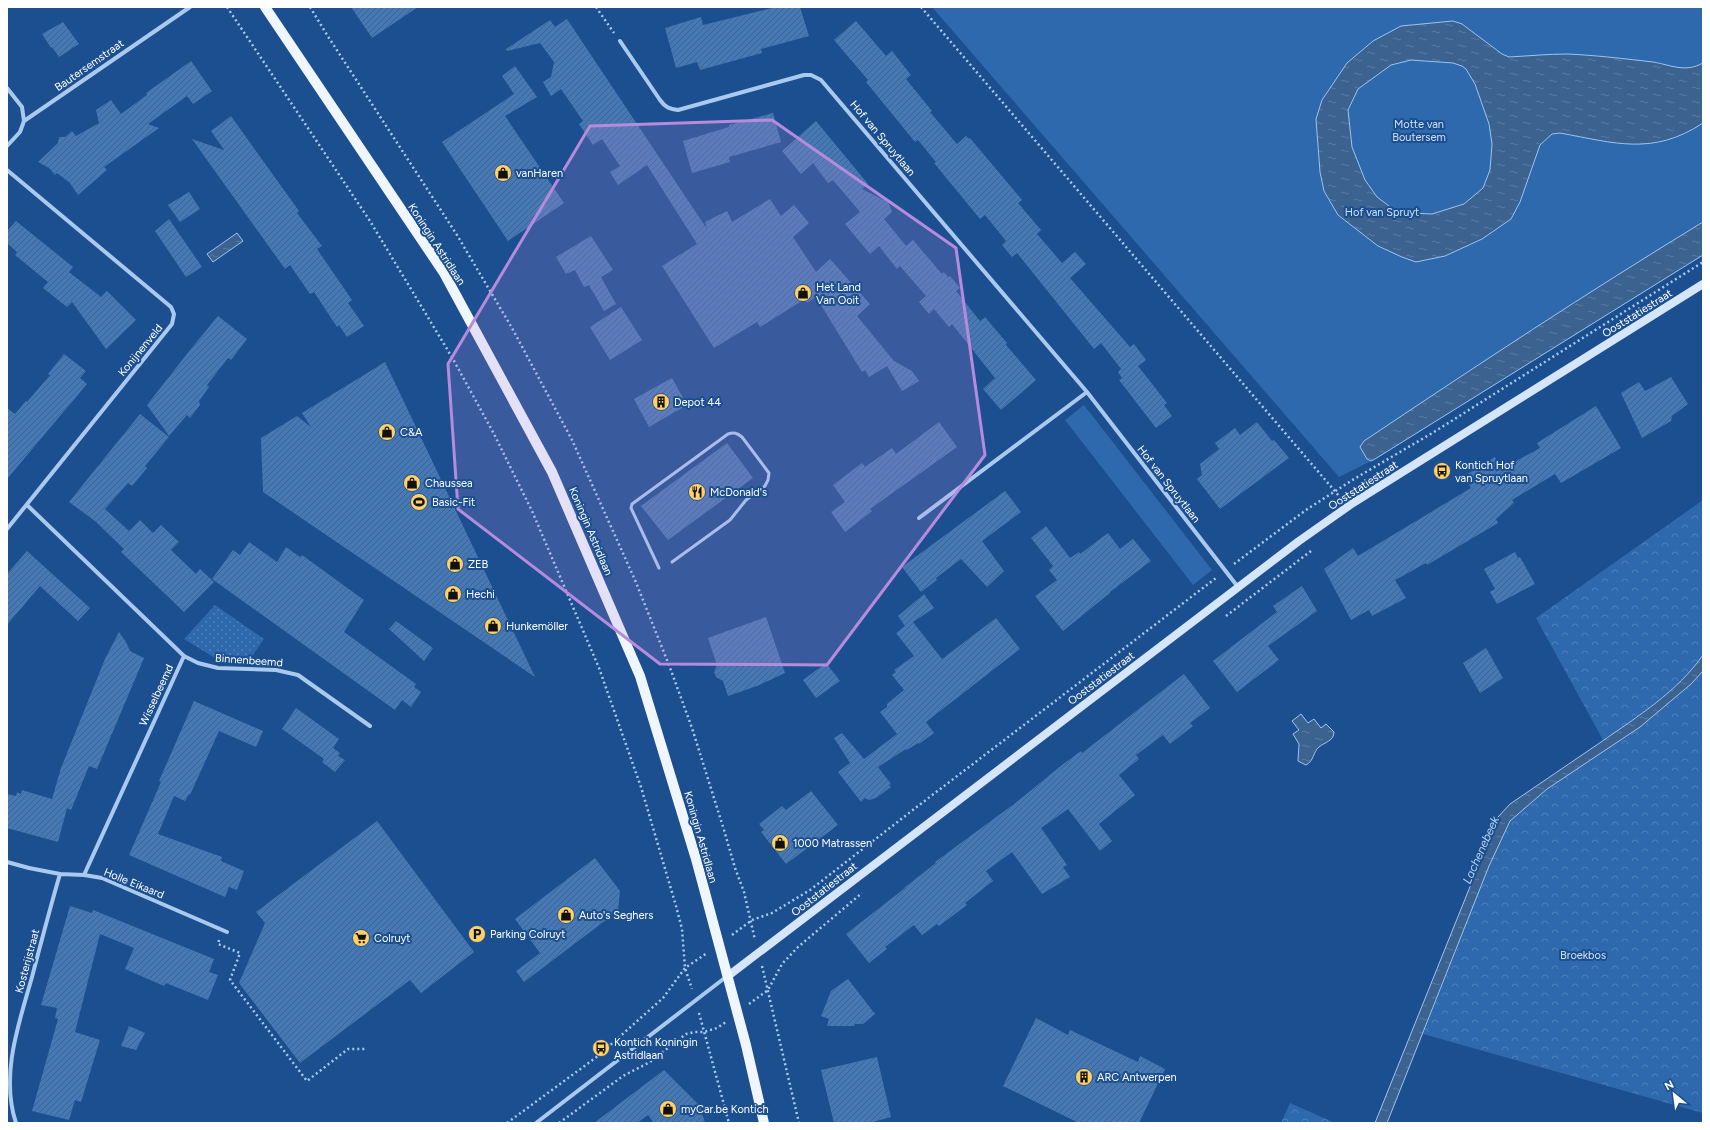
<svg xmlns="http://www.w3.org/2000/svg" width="1710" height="1130" font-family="Figtree,sans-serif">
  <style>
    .grass { fill: url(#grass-dots) }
    .forest { fill: url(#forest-crowns) }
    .green { fill: #2e69ad }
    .water { fill: url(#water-ripples); stroke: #9cc4f0; fill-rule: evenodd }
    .building { fill: url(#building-hatch) }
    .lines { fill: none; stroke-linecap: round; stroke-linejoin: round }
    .path { stroke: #a9c9ee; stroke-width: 2.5; stroke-dasharray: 2 3; stroke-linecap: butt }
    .lane { stroke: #a9c9ee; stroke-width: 3 }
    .street { stroke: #a9c9ee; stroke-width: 4 }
    .secondary { stroke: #d6e6fa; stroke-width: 8 }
    .primary { stroke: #f0f6ff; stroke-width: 10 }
    .marked { fill: #b68bdc; fill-opacity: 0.2; stroke: #b68bdc; stroke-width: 3; stroke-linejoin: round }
    .labels { text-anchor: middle; stroke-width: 4; stroke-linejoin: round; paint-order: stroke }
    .street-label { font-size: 11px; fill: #fff; stroke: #1b4f8f }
    .park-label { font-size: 11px; fill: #cfe3fa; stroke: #1b4f8f }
    .poi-label { font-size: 11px; fill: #fff; stroke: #1b4f8f; text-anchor: start }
    .water-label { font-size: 12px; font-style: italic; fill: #b5d3f5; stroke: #1b4f8f }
  </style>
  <defs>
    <pattern id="grass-dots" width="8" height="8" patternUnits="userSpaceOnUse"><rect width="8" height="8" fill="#2e69ad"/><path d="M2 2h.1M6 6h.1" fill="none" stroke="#4d80b9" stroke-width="1.8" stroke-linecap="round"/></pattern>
    <pattern id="forest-crowns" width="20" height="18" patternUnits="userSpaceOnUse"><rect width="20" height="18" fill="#2e69ad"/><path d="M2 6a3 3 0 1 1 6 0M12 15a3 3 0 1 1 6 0" fill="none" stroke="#4d80b9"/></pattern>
    <pattern id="water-ripples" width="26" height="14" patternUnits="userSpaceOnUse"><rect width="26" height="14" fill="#3c6290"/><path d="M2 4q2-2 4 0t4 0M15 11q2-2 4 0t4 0" fill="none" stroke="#597aa1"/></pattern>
    <pattern id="building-hatch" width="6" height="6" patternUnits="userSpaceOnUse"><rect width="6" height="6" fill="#4478b7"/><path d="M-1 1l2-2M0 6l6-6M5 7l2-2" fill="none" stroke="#486282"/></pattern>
  </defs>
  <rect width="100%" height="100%" fill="#1b4f8f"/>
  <path class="grass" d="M215,605L264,639L250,659L218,660L184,639Z"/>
  <path class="forest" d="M1703,500V655C1678,690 1639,716 1603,740L1536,618Z
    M1703,671V1113L1423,1034L1489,866L1510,821L1547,789L1640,727L1691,684Z
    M1290,1103L1335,1123H1281Z"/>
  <path class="green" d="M932,7H1703V255L1375,459L1339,477Z
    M1084,405L1212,570L1193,585L1065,420Z"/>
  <path class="water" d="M1453,21L1462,24L1502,54L1509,57C1528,56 1548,54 1567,54C1593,55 1627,59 1653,62C1671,65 1685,73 1703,63V123C1653,156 1615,143 1560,133L1552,134L1540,145L1520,202L1511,219L1482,239L1445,256L1416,262L1402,257L1378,246L1338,215L1324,191L1320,172L1316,119L1322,100L1347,63L1373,41L1401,26ZM1411,60L1453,63L1462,66L1466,69L1475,84L1489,124L1492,144L1490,170L1483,188L1464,204L1432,214L1409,213L1393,209L1377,197L1365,180L1352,147L1348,110L1358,89L1391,65Z
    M1703,222V255L1375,459L1371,461L1367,459L1360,447L1364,441C1476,366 1588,292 1703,222Z
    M237,233L243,241L213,262L207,254Z
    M1703,655V671L1691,684L1640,727L1547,789L1510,821L1489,866L1387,1123H1375L1498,817L1510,804C1540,783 1571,763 1601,742C1637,717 1678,691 1703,655Z
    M1301,714L1308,723L1314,719L1321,728L1326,724L1334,732C1334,741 1325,742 1319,747C1313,752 1314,761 1306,765L1298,761L1299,744L1293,734L1299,730L1292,721Z"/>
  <path class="building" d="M351,7H418L372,38Z
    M776,7H800L809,36L761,49L762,53L700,70L697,62L676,68L665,28L701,17L703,25Z
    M567,19L707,229L705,222L727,211L732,222L770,199L781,216L794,205L809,223L793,237L816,272L830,259L870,304L857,316L894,361L912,371L919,381L902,391L887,366L869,377L865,370L862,372L816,297L807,303L805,299L760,327L757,322L714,348L662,266L697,244L647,165L618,185L610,172L620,166L602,139L593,145L579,124L583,121L561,89L551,96L543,82L551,77L554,62L540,43L507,51L506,49L550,20L555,27Z
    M856,21L886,56L892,51L911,75L906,79L932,111L930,112L957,144L966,136L969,139L970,138L1022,200L1018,203L1041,230L1037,234L1062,263L1075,252L1086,264L1070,278L1130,347L1134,344L1146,360L1138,366L1167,403L1164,405L1172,416L1156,428L1119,380L1122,378L1118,372L1121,369L1101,343L1094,349L1017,253L1012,257L1002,245L1006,241L985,215L980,219L934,163L936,162L918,140L915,142L866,82L868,80L834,40Z
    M63,22L79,44L59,57L52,47L51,48L42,34Z
    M191,61L212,91L193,104L187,96L148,124L159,128L104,167L107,170L78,195L70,183L57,173L55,175L49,168L38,162L58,143L59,137H65L72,131L76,136L99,123L96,110L111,100L121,114L147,95L146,93Z
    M515,66L537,97L505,116L564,203L508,241L442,142L514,94L502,76Z
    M773,113L781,142L729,157L730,162L692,173L683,141L729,127V125Z
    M231,116L299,211L297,213L322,246L317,249L352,300L348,303L364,326L347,337L339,325L337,327L314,292L310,294L290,265L285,269L192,139L224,150L211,131Z
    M816,121L868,184L862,189L886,201L889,204L892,212L884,219L906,246L913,240L942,274L944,272L948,277L950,276L960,288L956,291L980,321L985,317L1007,343L1006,345L1036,380L1001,410L983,389L995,378L952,324L949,327L934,309L929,314L919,302L926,296L900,266L897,269L879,246L870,254L845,224L860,212L833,180L828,183L813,163L801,174L782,151Z
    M189,192L200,209L180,222L168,205Z
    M169,219L202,267L186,277L155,231Z
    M16,221L73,267L69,272L101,297L107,291L136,320L106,349L72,302L67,307L43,288L48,282L15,255L17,252L7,243V231Z
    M591,236L613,270L601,277L616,304L604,311L589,285L584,287L575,270L566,274L556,257Z
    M621,307L642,340L610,360L590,327Z
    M218,316L247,339L231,360L228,358L207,385L209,387L199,401L200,405L190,418L187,415L169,436L147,405L190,350Z
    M64,354L86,371L80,378L87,384L7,479V408L15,414L26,401L27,402L50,375L48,374Z
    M385,362L535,677L263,492L261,438L297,416L311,427L302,413Z
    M1671,377L1688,404L1672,416L1671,421L1642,438L1621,393L1639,382L1645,391Z
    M672,378L687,405L649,427L634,399Z
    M1596,406L1621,448L1561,483L1555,474L1512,500L1514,503L1496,519L1498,523L1427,565L1426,563L1395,580L1406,598L1372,616L1369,610L1351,620L1324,569L1353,548L1358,556L1471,488L1464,476L1495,457L1500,466L1506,463L1507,466L1540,448L1537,443Z
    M140,414L169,437L145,466L147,468L132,486L128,483L105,509L129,531L140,520L153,533L161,525L179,542L171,550L196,574L200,569L214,582L184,612L121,552L124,549L95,521L69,502Z
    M939,422L957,447L870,509L872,511L845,532L831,512L845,502L833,485L862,463L865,467L892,448L896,454Z
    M1257,422L1272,441L1274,440L1289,458L1220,509L1197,479L1202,475L1200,464L1219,449L1215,443L1235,428L1240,435Z
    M727,443L753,478L668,540L641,506Z
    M1005,491L1021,512L982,541L1004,571L987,587L961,559L936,578L937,580L921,592L902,567Z
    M1046,526L1070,558L1079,552L1080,554L1108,533L1120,549L1133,539L1151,561L1110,592V593L1063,631L1035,596L1057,580L1049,570L1053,566L1031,538Z
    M249,542L277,562L286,547L300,557L302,555L364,600L344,632L416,684L414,687L421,692L411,707L402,700L395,710L212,579L233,550L240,555Z
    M27,551L90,608L78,621L40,586L7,625V574Z
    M1515,552L1518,558L1520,557L1535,584L1497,604L1490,592L1495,589L1484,569Z
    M1302,586L1317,611L1268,646L1279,660L1237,692L1213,661L1277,612L1273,606Z
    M924,594L934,608L913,622L942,659L996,618L1020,649L926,722L934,733L919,744L918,743L907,750L906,749L878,767L891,784L889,785L891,787L876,798L869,800L865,798L861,802L838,772L850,763L834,738L842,733L864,759L897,734L880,712L887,707V704L904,690L892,675L896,672L894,670L914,656L896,633L905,626L898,616Z
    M766,617L785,673L757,686L728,696L723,681L716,677L714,672L717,665L708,638Z
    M396,621L433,648L424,661L389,629Z
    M119,632L126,642L130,651L144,658L97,769L89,766L71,810L67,808L58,842L7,828V794L16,796L17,792L21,794L22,790L52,799L61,768L105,659Z
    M1486,648L1503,678L1480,693L1463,663Z
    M826,663L840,681L816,698L803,680Z
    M1184,674L1210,708L1190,723L1193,726L1170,744L1163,735L1136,755L1139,759L1119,775L1135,795L1099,824L1112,841L1100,851L1068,809L1041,828L1067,865L1063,867L1070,877L1042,894L1012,852L986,871L993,881L965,903L967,905L939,926L937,924L922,935L914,925L885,947L887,949L869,963L846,934L905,888V887L936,863L935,862L1014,804L1062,765L1081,751L1082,753Z
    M194,701L263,731L256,747L219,731L190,795L189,794L185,801L174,796L158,834L222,857L221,861L244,871L237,890L229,887L225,897L129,855L161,782L159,781Z
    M296,708L339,739L333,748L340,753L338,756L345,760L335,772L322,762L324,759L282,729Z
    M811,791L838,825L786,864L761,832L764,830L759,824L782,806L786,810Z
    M377,821L474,952L421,993L410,980L300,1063L239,983L265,923L256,912Z
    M595,858L620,891L618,911L524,982L516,971L540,953L515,919Z
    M70,906L92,913L93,910L214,959L209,972L218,975L208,1000L166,983L164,986L125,969L134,948L100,934L75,1032L100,1040L81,1102L75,1100L69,1120L32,1111L58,1019L55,1018L57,1008L41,1005Z
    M848,979L875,1014L863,1024H855L854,1026H827L829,1019L821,1016L831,991Z
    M1036,1018L1068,1035L1070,1030L1138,1062L1140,1056L1165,1069L1139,1123H1079L1003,1086Z
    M129,1026L145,1033L136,1050L121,1046Z
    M877,1057L891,1117L869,1123H834L821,1070Z
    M664,1070L700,1106L705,1123H654L648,1115L637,1123H594Z"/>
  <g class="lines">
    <path class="path" d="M227,7L370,221L453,359L494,434L532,511L599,668L641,787L676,906L682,929L685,968L692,989
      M310,7L329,38L457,235L512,328L572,440L635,580L669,665L692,728L724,830L735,868L744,892L755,940
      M596,7L614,33
      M921,7L1339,496
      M1234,564L1306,510L1354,479L1434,432L1703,262
      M1226,616L1311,551
      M732,935L752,920L772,913L810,890L918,806L1216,578
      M219,940L218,944L240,953L230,980L307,1081L348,1049H365
      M762,966L799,1123
      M749,1004L768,990L782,964L798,947L862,893
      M699,1013L729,1123
      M507,1123L598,1056L663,998L685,968L707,953
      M559,1123L623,1076L650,1062L686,1034L695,1032H704L717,1028L726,1022"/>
    <path class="lane" d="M659,568L631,508L632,504L728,434C734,432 737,433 742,437L769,473L768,480L765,486L746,500L730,520L672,562"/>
    <path class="street" d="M620,41L660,100C665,107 669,109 678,110L804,75H811L821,80L1087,392L1238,587
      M7,88L22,107L24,121
      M7,146L20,132L24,121L190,7
      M7,170L171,307L174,314L172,324L7,529
      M27,505L184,656L84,875
      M919,518L1087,392
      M184,656L198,663L218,668L276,670L298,675L370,726
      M7,862L29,868L60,874L84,875L102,878L227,932
      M16,1123C0,1075 19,1023 32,977C41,943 50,908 60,874
      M536,1123L726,977"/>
    <path class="secondary" d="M728,976L1299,541L1353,503L1703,284"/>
    <path class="primary" d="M265,7L444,273L552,472L640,676L696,859L746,1045L764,1123"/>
  </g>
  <path class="marked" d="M772,120L956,248L985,455L827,665L660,664L458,509L448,364L590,126Z"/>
  <defs>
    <g id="shop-disc" transform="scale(0.9)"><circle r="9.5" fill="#ffd166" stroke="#1b4f8f"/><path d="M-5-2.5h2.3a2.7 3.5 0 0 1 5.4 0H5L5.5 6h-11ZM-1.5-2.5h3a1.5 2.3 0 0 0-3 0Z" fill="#111"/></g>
    <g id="building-disc" transform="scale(0.9)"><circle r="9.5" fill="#ffd166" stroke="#1b4f8f"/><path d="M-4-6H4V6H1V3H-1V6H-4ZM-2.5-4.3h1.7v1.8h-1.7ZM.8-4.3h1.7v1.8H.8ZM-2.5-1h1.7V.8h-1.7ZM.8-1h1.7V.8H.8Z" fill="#111"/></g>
    <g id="bus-disc" transform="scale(0.9)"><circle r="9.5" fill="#ffd166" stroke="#1b4f8f"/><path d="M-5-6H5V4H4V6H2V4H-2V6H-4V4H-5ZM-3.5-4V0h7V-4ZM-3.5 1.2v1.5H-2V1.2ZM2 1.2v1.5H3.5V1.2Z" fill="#111"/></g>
    <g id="restaurant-disc" transform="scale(0.9)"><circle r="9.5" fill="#ffd166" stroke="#1b4f8f"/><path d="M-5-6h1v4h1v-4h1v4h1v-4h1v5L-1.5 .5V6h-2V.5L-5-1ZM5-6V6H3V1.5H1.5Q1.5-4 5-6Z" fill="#111"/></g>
    <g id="stadium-disc" transform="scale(0.9)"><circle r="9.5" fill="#ffd166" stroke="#1b4f8f"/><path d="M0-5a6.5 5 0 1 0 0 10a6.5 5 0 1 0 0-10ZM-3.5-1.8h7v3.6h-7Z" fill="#111"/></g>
    <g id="parking-disc" transform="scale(0.9)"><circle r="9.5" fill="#ffd166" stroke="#1b4f8f"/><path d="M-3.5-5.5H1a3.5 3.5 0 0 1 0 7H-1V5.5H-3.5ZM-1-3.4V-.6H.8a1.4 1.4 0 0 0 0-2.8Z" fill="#111"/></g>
    <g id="supermarket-disc" transform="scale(0.9)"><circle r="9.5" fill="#ffd166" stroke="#1b4f8f"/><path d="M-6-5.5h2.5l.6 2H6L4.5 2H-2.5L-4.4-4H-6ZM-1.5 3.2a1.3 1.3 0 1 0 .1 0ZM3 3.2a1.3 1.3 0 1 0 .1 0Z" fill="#111"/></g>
  </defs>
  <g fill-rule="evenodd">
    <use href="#shop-disc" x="503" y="173"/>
    <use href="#shop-disc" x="803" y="293"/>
    <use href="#building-disc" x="661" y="402"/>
    <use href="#shop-disc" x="387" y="432"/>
    <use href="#bus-disc" x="1442" y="471"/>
    <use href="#shop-disc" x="412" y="483"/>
    <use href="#restaurant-disc" x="697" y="492"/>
    <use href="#stadium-disc" x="419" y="502"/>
    <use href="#shop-disc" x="455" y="564"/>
    <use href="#shop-disc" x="453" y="594"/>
    <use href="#shop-disc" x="493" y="626"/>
    <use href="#shop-disc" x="780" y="843"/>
    <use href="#shop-disc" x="566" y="915"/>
    <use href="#parking-disc" x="477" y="934"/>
    <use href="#supermarket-disc" x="361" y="938"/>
    <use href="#bus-disc" x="601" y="1048"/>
    <use href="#building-disc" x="1084" y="1077"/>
    <use href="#shop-disc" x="668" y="1109"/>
  </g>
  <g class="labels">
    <g class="street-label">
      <text transform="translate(89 65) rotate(-35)" y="4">Bautersemstraat</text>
      <text transform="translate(883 138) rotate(50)" y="4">Hof van Spruytlaan</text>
      <text transform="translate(437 244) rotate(57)" y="4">Koningin Astridlaan</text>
      <text transform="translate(1637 313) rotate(-32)" y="4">Ooststatiestraat</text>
      <text transform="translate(140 350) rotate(-51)" y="4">Konijnenveld</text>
      <text transform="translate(1169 484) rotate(52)" y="4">Hof van Spruytlaan</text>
      <text transform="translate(1363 485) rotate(-33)" y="4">Ooststatiestraat</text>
      <text transform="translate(591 531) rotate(67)" y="4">Koningin Astridlaan</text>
      <text transform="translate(249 660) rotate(4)" y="4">Binnenbeemd</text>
      <text transform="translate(1101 678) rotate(-37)" y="4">Ooststatiestraat</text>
      <text transform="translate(156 695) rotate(-65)" y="4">Wisselbeemd</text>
      <text transform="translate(701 837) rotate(74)" y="4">Koningin Astridlaan</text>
      <text transform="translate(134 883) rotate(22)" y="4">Holle Eikaard</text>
      <text transform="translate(824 889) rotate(-38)" y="4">Ooststatiestraat</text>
      <text transform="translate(27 961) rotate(-75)" y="4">Kosterijstraat</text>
    </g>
    <g class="park-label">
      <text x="1419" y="128">Motte van<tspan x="1419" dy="13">Boutersem</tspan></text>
      <text x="1382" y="216">Hof van Spruyt</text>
      <text x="1583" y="959">Broekbos</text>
    </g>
    <g class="poi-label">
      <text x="516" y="177">vanHaren</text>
      <text x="816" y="291">Het Land<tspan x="816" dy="13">Van Ooit</tspan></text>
      <text x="674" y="406">Depot 44</text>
      <text x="400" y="436">C&amp;A</text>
      <text x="1455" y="469">Kontich Hof<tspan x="1455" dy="13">van Spruytlaan</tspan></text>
      <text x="425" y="487">Chaussea</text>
      <text x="710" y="496">McDonald's</text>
      <text x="432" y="506">Basic-Fit</text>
      <text x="468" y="568">ZEB</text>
      <text x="466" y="598">Hechi</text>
      <text x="506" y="630">Hunkemöller</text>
      <text x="793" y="847">1000 Matrassen</text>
      <text x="579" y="919">Auto's Seghers</text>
      <text x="490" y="938">Parking Colruyt</text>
      <text x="374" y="942">Colruyt</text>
      <text x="614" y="1046">Kontich Koningin<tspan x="614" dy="13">Astridlaan</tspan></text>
      <text x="1097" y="1081">ARC Antwerpen</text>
      <text x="681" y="1113">myCar.be Kontich</text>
    </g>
    <g class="water-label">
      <text transform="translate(1481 850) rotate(-66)" y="4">Lachenebeek</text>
    </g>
  </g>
  <rect width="1710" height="1130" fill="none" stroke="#ffffff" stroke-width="16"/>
  <g transform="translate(1674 1094) rotate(331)" stroke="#1b4f8f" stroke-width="3" paint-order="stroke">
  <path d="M0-3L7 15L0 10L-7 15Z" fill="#ffffff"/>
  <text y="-6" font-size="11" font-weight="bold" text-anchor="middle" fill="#ffffff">N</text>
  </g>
</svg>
